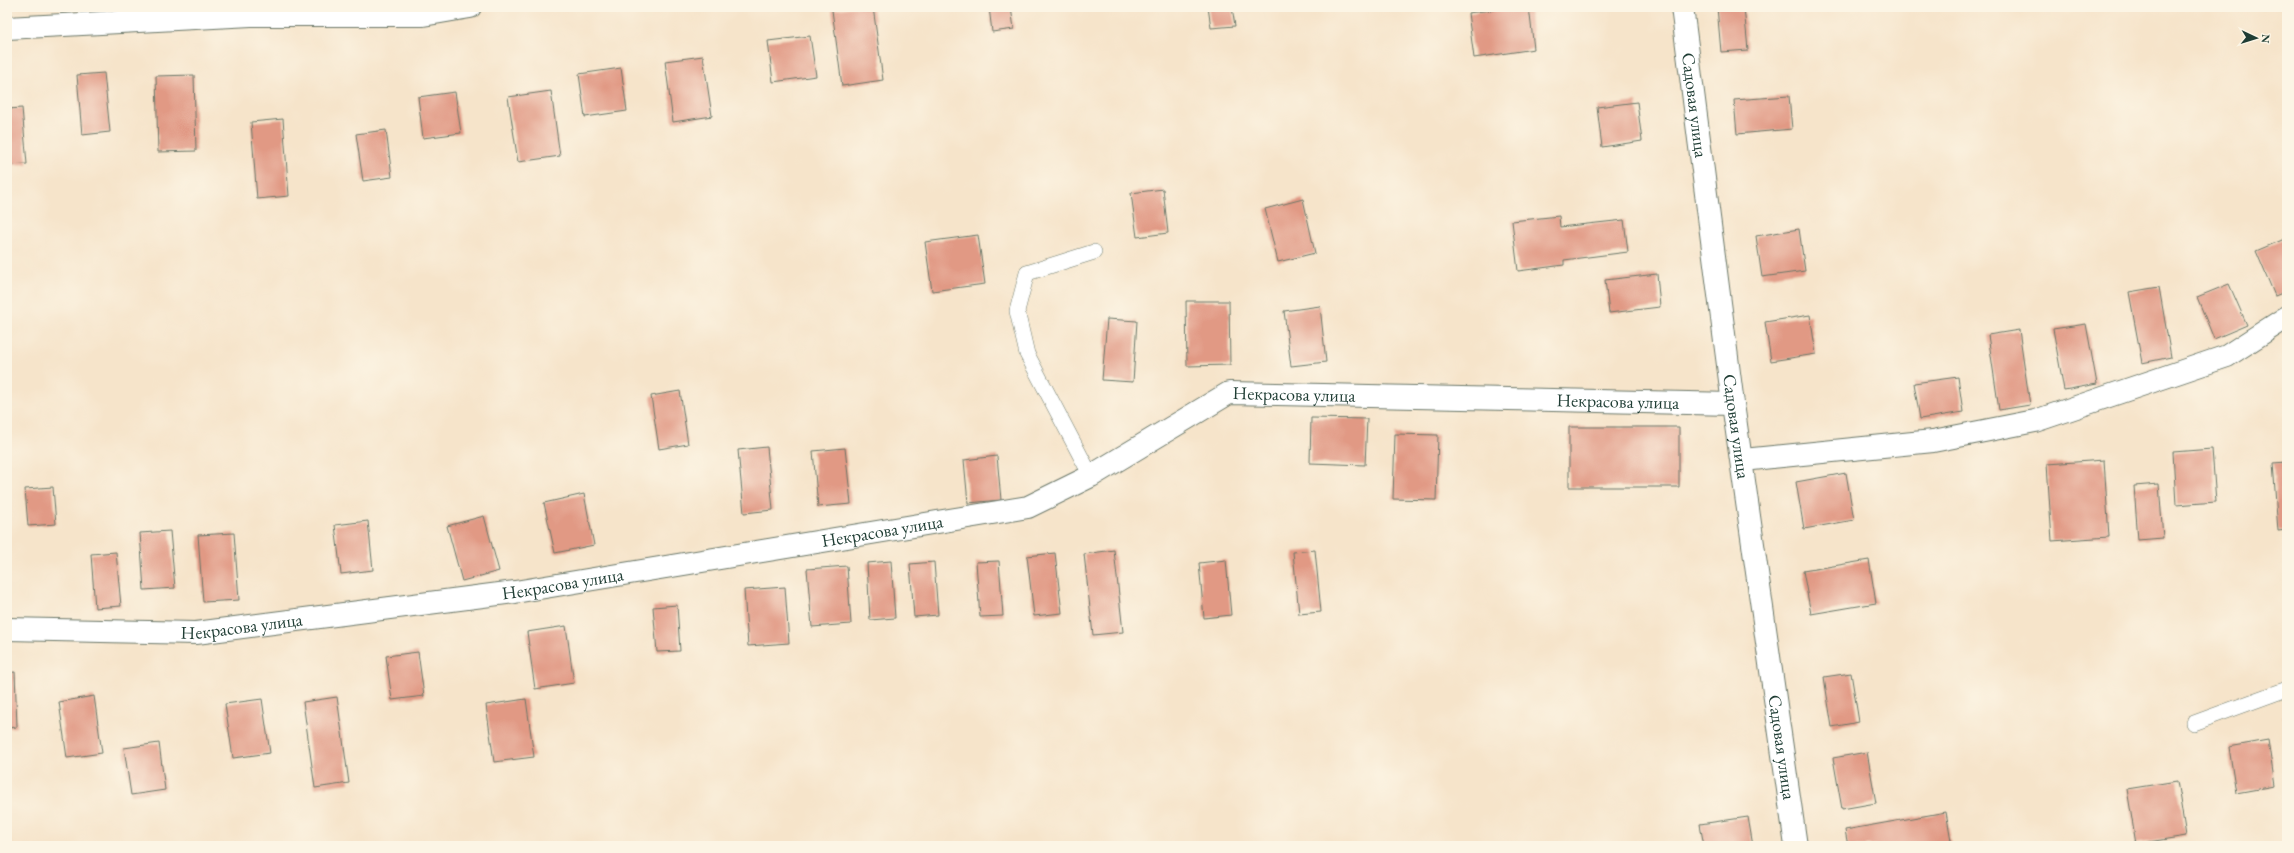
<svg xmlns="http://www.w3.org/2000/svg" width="2294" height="853" font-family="'EB Garamond',serif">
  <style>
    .building { fill: #e19984 }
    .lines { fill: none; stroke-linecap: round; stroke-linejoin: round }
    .lane-casing { stroke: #6a7768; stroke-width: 16 }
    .street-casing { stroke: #6a7768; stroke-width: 24 }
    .lane { stroke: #fff; stroke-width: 15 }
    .street { stroke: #fff; stroke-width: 22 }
    .labels { text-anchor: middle; stroke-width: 3; stroke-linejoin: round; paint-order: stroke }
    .street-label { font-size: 18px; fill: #1f3d34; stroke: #fcf5e5 }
  </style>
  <rect width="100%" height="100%" fill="#fcf5e5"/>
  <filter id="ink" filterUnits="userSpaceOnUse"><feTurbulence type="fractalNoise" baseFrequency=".025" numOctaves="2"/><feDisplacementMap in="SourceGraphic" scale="8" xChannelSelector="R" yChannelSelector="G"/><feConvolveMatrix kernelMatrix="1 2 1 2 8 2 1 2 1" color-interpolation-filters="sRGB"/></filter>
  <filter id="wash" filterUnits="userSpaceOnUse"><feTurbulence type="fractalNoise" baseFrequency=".012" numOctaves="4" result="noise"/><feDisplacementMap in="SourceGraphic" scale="16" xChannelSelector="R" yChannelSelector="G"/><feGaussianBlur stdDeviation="0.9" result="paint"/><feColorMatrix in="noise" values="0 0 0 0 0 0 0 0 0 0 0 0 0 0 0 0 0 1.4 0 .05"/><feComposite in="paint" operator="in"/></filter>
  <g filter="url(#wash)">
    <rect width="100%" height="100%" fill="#f6e4ca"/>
    <g id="blocks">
      <path class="building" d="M852,7H873L883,80L842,86L832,10Z
        M989,7H1011L1014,29L992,32Z
        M1208,7H1232L1235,26L1211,28Z
        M1515,7H1529L1534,49L1474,58L1468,13Z
        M1717,7H1744L1748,50L1721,52Z
        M810,36L816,76L773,82L768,41Z
        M703,56L712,116L673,122L665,61Z
        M621,68L627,111L585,117L579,74Z
        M104,73L110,132L82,135L77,75Z
        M194,75L196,151L158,152L156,76Z
        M551,91L560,156L518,162L508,97Z
        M455,92L461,133L423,138L418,97Z
        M1789,96L1792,129L1737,134L1734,100Z
        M1637,102L1642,141L1602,147L1597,107Z
        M22,108L27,164L7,165V109Z
        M283,119L289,196L257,199L251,122Z
        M386,130L392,177L363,181L356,134Z
        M1163,189L1168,233L1137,237L1131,193Z
        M1303,199L1315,253L1278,262L1265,209Z
        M1559,216L1560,227L1624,220L1628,252L1564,260V265L1518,271L1512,221Z
        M1799,229L1805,271L1762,277L1756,236Z
        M978,235L985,284L932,291L925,242Z
        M2287,238V291L2275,296L2256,251Z
        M1657,274L1660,307L1609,313L1605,280Z
        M2229,284L2247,325L2214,339L2197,297Z
        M2159,287L2171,357L2142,363L2129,292Z
        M1186,301H1229L1230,365L1187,366Z
        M1320,306L1326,362L1291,366L1284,311Z
        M1810,315L1816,354L1771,361L1765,322Z
        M1107,319L1137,321L1133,382L1102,380Z
        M2086,324L2097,384L2064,390L2053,329Z
        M2019,330L2030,405L1999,410L1988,335Z
        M1958,377L1963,412L1920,419L1914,383Z
        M680,391L688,444L659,449L651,396Z
        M1311,418L1367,419L1365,465L1310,463Z
        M1569,427H1679V487H1569Z
        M1395,434L1438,435L1436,500L1393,499Z
        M767,447L773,510L744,513L738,450Z
        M845,448L851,504L818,507L813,451Z
        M2212,449L2216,502L2176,505L2173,452Z
        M997,456L1001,500L968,503L964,460Z
        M2104,460L2109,537L2052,541L2047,464Z
        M2287,462V530L2278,531L2273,463Z
        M1846,473L1854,520L1804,529L1796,482Z
        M2159,484L2163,538L2138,540L2134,486Z
        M53,487L56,524L28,526L25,489Z
        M584,494L594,545L555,553L544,503Z
        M484,516L499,571L462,581L447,526Z
        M368,521L373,570L341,574L335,525Z
        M170,531L175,588L144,590L140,533Z
        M234,533L239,600L203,602L198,535Z
        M1114,550L1123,632L1093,635L1084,554Z
        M1315,550L1321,612L1299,614L1293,552Z
        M116,552L121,606L95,608L91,554Z
        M1055,553L1062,613L1034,616L1027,556Z
        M1226,560L1231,615L1204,618L1199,563Z
        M1869,560L1876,603L1811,614L1803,571Z
        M891,561L895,618L870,620L867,563Z
        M999,561L1003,616L980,617L976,562Z
        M934,562L938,615L914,617L910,564Z
        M847,566L851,624L812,627L807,569Z
        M785,587L789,643L748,646L744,590Z
        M677,605L680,651L657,652L653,607Z
        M566,626L574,683L535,689L527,632Z
        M418,652L424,696L392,700L386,656Z
        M15,672L17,727L7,728V673Z
        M1851,673L1859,722L1832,727L1824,677Z
        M94,696L102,753L67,758L59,702Z
        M337,697L349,783L315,788L303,702Z
        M262,699L270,753L233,758L225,704Z
        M526,699L534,757L494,762L486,705Z
        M2287,715V737H2286L2283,716Z
        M2268,740L2275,786L2236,793L2229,747Z
        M159,743L165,790L131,795L124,748Z
        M1867,752L1876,803L1842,809L1833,758Z
        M2177,781L2186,836L2136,844L2127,789Z
        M1946,812L1952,846H1848L1845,830Z
        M1748,817L1753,846H1704L1700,824Z"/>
    </g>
  </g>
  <g filter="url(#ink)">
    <use href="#blocks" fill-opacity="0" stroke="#6a7768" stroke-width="1"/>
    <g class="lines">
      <g class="lane-casing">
        <path id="lane" d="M1091,476L1027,354L1017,311L1027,273L1094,252
          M2194,723L2287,689"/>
      </g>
      <g class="street-casing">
        <g id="street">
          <path id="s1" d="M1682,7L1733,404L1796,846"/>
          <path d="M7,28L251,15H423L470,7"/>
          <path d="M1743,460L1933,441L2035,421L2227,356L2287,317"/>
          <path id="s2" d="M7,629L196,633L515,592L1028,507L1091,476L1229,393L1733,404"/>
        </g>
      </g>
      <use href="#lane" class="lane"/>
      <use href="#street" class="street"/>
    </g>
  </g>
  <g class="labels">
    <g class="street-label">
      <text dy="6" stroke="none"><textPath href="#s1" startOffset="99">Садовая улица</textPath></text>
      <text dy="6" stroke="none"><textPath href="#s2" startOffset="1327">Некрасова улица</textPath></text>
      <text dy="6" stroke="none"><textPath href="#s2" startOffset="1651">Некрасова улица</textPath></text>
      <text dy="6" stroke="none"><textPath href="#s1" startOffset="423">Садовая улица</textPath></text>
      <text dy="6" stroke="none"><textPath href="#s2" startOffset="883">Некрасова улица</textPath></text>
      <text dy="6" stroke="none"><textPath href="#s2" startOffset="559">Некрасова улица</textPath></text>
      <text dy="6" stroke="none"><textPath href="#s2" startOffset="235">Некрасова улица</textPath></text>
      <text dy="6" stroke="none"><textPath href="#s1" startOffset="747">Садовая улица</textPath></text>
    </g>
  </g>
  <rect width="2294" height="853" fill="none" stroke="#fcf5e5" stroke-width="24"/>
  <g transform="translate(2256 38) rotate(94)" stroke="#fcf5e5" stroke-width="3" paint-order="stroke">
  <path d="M0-3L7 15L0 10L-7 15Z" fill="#1f3d34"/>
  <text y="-6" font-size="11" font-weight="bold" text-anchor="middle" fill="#1f3d34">N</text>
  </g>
</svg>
